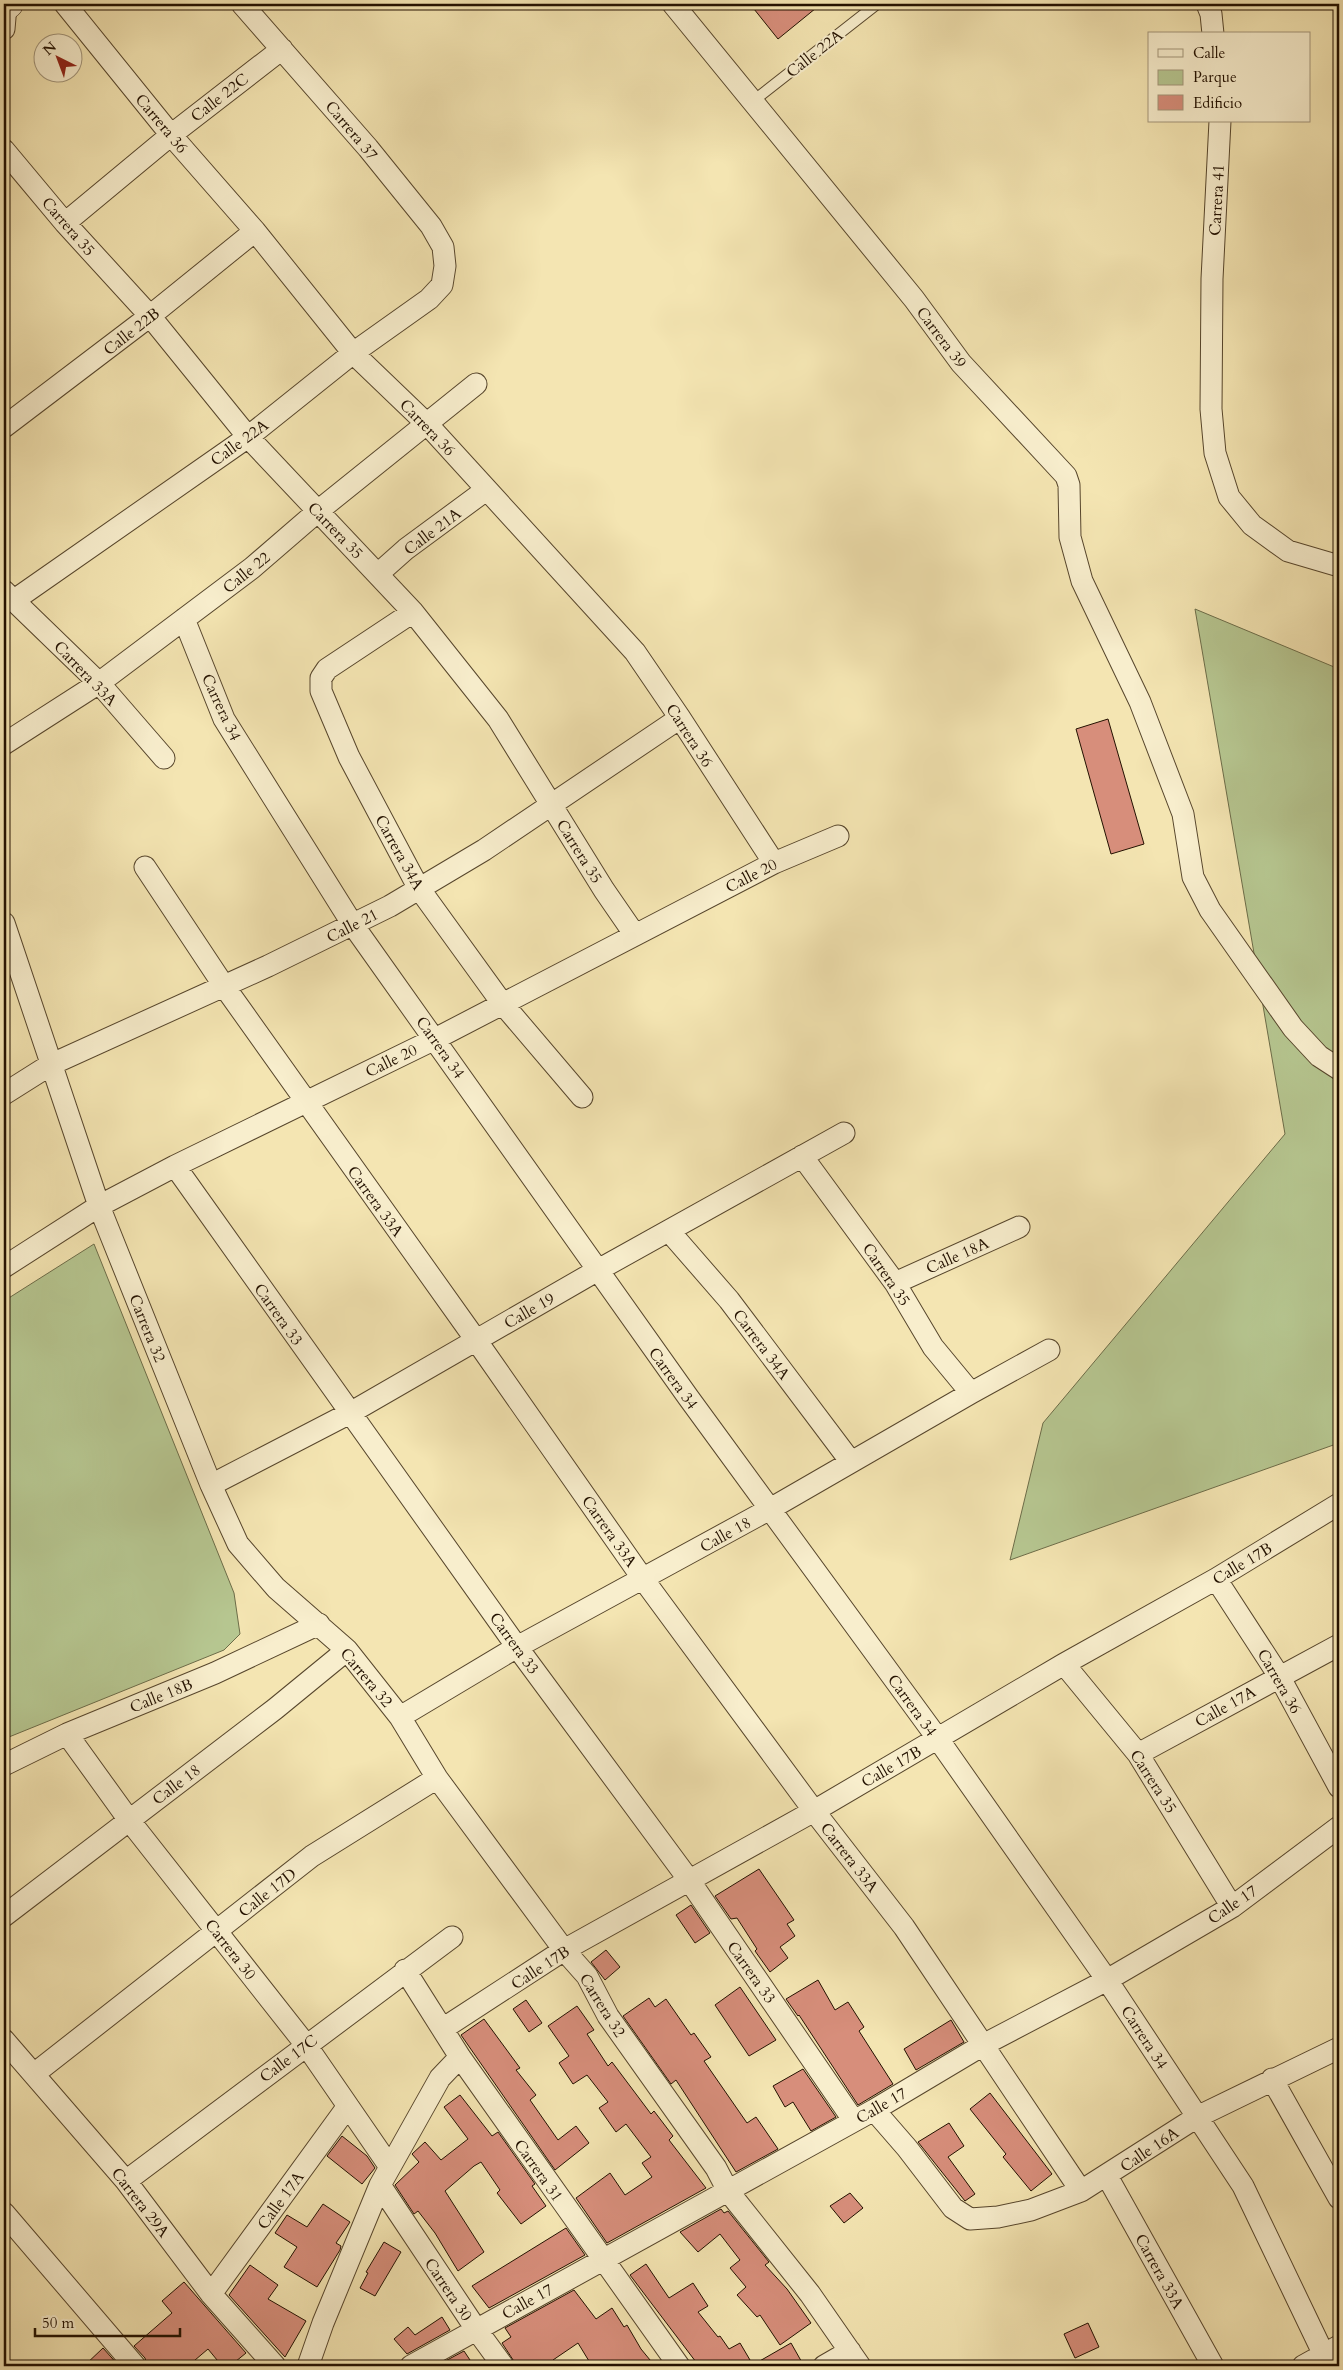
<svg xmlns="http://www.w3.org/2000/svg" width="1343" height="2370" font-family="Cardo,serif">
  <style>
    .green { fill: #b6c690; stroke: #6c6c48 }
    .building { fill: #d78e7b; stroke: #231100 }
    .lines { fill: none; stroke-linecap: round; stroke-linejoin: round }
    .lane-casing { stroke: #57462c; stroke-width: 12 }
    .street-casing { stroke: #57462c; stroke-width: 23 }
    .secondary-casing { stroke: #231100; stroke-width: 29 }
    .lane { stroke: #f8eecd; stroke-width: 10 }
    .street { stroke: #f8eecd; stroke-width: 21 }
    .secondary { stroke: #f8eecd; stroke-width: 28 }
    .labels { text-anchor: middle; stroke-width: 4; stroke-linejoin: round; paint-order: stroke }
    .street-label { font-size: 16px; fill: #231100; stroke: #f8eecd }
  </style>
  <rect width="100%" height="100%" fill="#f4e5b2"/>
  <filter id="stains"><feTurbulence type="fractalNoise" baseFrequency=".004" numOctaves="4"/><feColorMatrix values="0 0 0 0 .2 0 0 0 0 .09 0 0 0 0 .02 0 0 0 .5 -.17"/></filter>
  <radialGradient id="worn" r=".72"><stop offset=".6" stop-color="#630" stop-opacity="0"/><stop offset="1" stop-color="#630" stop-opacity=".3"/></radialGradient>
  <path class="green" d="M1195,609L1339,669V1443L1010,1560L1043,1423L1285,1134Z
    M94,1244L234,1593L240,1634L224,1650L4,1739V1301Z"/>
  <path class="building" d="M750,4H821L778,39Z
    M1108,719L1144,844L1111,854L1076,729Z
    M759,1869L794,1920L787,1924L795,1936L780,1947L788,1958L770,1972L755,1951L757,1949L737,1918L731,1919L715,1896Z
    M691,1905L710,1933L695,1943L676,1915Z
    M606,1950L620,1967L605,1980L591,1962Z
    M818,1980L835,2010L848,2002L864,2027L859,2031L893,2084L858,2105L799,2015L798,2016L786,1999Z
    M740,1987L776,2040L749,2056L715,2005Z
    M649,1998L655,2007L666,1999L691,2035L694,2033L711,2057L704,2061L747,2123L756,2117L778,2149L736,2172L676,2080L671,2084L623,2016Z
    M526,2000L542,2023L529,2032L513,2009Z
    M577,2006L594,2030L587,2034L608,2066L612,2062L651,2114L654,2111L673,2136L669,2140L706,2188L607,2243L576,2198L610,2173L625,2195L652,2177L642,2163L651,2157L626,2124L616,2132L599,2108L608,2102L587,2075L573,2084L559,2063L569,2056L548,2026Z
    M484,2019L520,2068L516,2070L536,2095L530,2100L558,2140L576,2126L589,2143L555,2170L461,2035Z
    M951,2020L964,2042L916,2070L904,2049Z
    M803,2069L836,2117L811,2131L793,2102L785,2107L773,2086Z
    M990,2093L1052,2174L1031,2191L1003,2157L1006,2154L970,2109Z
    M460,2095L492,2136L498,2132L535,2184L532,2186L546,2206L521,2224L497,2193L500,2190L481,2162L474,2166L445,2191L484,2252L458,2271L435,2233L418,2211L414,2214L395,2185L419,2162L412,2154L425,2142L441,2160L468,2139L444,2107Z
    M949,2123L964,2146L948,2157L975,2194L965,2201L918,2142Z
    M342,2136L367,2156L375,2168L362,2184L327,2156Z
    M850,2193L863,2208L844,2223L830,2206Z
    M323,2204L350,2222L336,2243L341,2246L340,2250L317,2287L284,2267L297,2247L275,2233L287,2215L307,2227Z
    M721,2209L724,2213L728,2211L769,2262L765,2265L787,2289L811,2323L780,2345L760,2315L757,2317L737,2295L746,2287L730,2268L740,2260L720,2234L698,2252L680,2232Z
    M566,2228L585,2255L489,2308L472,2286Z
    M384,2242L401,2252L375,2296L360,2288L368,2273L366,2272Z
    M646,2264L669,2298L693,2283L708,2306L698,2312L718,2337L720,2336L729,2349L740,2343L750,2360L739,2366H699L630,2275Z
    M250,2265L278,2285L268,2299L306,2321L285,2357L229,2295Z
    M184,2282L246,2353L230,2366H222L208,2349L188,2366H147L145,2358L134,2346L172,2313L162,2301Z
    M574,2290L596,2319L612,2308L624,2327L627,2325L641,2349L655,2366H592L578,2343L553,2360L557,2366H517L502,2343L511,2337L505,2328Z
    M442,2317L450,2330L407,2354L394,2339L408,2327L415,2335Z
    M1088,2323L1099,2347L1075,2358L1064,2334Z
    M791,2343L804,2366H751Z
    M103,2348L119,2366H84Z
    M464,2351L474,2366H436Z"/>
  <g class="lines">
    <g class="lane-casing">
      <path id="lane" d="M752,102L877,4"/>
    </g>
    <g class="street-casing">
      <path id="street" d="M65,4L171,135L255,231L353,353L428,425L635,652L680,718L774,863
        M673,4L914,299L961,363L1066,476L1069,485L1070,537L1082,581L1140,702L1183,814L1193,877L1210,910L1293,1028L1319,1056L1339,1069
        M1207,4L1211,14L1213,34
        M4,29L6,6
        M1220,121L1212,279L1211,409L1215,453L1229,497L1252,525L1288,551L1339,566
        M4,150L65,223L150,316L248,437L413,612L498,719L604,890L635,935
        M65,223L171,135L282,49
        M4,427L150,316L255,231
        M379,573L406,549L486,490
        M4,591L99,683L164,758
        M13,601L248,437L353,353L429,299L442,285L445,266L443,247L431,226L368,148L242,4
        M413,612L327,669L321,678V691L349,757L418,887L502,1003L582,1097
        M184,619L224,719L353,925L688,1397L938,1739L1107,1980L1243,2186L1324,2355
        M4,744L99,683L252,568L318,511L476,384
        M145,867L224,986L476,1340L643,1579L814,1811L904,1927L1081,2191
        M4,923L99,1206L211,1485L238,1544L276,1588L347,1650L400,1717L437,1778L564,1950L587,1976L608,2016L716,2168L728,2191L810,2294L860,2366
        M4,1094L50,1065L268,966L390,906L484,850L680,718
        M802,1156L895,1283L933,1347L971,1393
        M175,1166L517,1647L689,1880L854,2121
        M669,1231L729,1300L851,1462
        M4,1267L99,1206L175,1166L435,1039L774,863L838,836
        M895,1283L1019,1227
        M211,1485L350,1413L598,1270L844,1133
        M1216,1579L1279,1676L1339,1787
        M1064,1664L1138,1754L1232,1907
        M400,1717L517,1647L770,1509L971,1393L1049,1350
        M67,1734L129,1820L306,2045L390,2167
        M1138,1754L1339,1645
        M4,1765L67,1734L215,1673L319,1624
        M4,1916L275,1709L347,1650
        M405,1970L460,2057L679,2366
        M444,2028L564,1950L814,1811L1064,1664L1216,1579L1339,1504
        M4,2040L126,2181L211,2294L275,2366
        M34,2074L312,1856L437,1778
        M1272,2079L1339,2198
        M874,2110L907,2148L953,2208L970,2219L998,2217L1031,2210L1081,2191L1197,2117L1339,2048
        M1107,2176L1213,2366
        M126,2181L452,1937
        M380,2185L476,2329L503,2366
        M4,2213L135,2366
        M211,2294L348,2106
        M308,2366L323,2323L380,2185L440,2078L460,2057
        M411,2366L874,2110L983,2045L1107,1980L1232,1907L1339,1827
        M824,2366L850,2351
        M1303,2366L1339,2346"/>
    </g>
    <g class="secondary-casing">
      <path id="secondary" d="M4,8L9,4"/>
    </g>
    <use href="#lane" class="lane"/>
    <use href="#street" class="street"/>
    <use href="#secondary" class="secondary"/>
  </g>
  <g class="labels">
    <g class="street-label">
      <text transform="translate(814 53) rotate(-38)" y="6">Calle 22A</text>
      <text transform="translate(219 97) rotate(-38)" y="6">Calle 22C</text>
      <text transform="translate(162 123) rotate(50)" y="6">Carrera 36</text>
      <text transform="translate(352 130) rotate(50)" y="6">Carrera 37</text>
      <text transform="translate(1216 200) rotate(-87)" y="6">Carrera 41</text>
      <text transform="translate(69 226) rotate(49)" y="6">Carrera 35</text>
      <text transform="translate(131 331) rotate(-38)" y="6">Calle 22B</text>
      <text transform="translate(942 337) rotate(53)" y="6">Carrera 39</text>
      <text transform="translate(428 427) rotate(46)" y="6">Carrera 36</text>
      <text transform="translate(239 442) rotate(-36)" y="6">Calle 22A</text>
      <text transform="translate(336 530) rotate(46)" y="6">Carrera 35</text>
      <text transform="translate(432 531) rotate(-37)" y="6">Calle 21A</text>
      <text transform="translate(246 572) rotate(-39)" y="6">Calle 22</text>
      <text transform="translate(86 673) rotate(46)" y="6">Carrera 33A</text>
      <text transform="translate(222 707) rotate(65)" y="6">Carrera 34</text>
      <text transform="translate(690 735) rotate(57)" y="6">Carrera 36</text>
      <text transform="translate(580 851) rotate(58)" y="6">Carrera 35</text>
      <text transform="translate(400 852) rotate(61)" y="6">Carrera 34A</text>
      <text transform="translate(751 875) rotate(-27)" y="6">Calle 20</text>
      <text transform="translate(352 925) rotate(-27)" y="6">Calle 21</text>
      <text transform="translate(441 1047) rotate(55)" y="6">Carrera 34</text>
      <text transform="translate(391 1060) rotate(-26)" y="6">Calle 20</text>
      <text transform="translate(376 1201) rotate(54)" y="6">Carrera 33A</text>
      <text transform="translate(957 1255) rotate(-24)" y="6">Calle 18A</text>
      <text transform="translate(887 1274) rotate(56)" y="6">Carrera 35</text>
      <text transform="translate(529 1310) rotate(-30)" y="6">Calle 19</text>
      <text transform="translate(279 1314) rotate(55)" y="6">Carrera 33</text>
      <text transform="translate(148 1328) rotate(68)" y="6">Carrera 32</text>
      <text transform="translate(762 1344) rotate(53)" y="6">Carrera 34A</text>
      <text transform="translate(674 1378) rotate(54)" y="6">Carrera 34</text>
      <text transform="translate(610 1531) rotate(55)" y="6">Carrera 33A</text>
      <text transform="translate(725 1534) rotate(-29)" y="6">Calle 18</text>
      <text transform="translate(1242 1563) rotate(-31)" y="6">Calle 17B</text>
      <text transform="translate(515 1643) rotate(54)" y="6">Carrera 33</text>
      <text transform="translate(367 1677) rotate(50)" y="6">Carrera 32</text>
      <text transform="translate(1280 1681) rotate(60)" y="6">Carrera 36</text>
      <text transform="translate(161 1695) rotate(-22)" y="6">Calle 18B</text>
      <text transform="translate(913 1705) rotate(54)" y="6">Carrera 34</text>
      <text transform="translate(1225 1706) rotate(-29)" y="6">Calle 17A</text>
      <text transform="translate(891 1766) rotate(-30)" y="6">Calle 17B</text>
      <text transform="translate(1154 1781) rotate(57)" y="6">Carrera 35</text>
      <text transform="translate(176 1784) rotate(-37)" y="6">Calle 18</text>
      <text transform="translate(850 1857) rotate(52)" y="6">Carrera 33A</text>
      <text transform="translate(267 1892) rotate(-38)" y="6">Calle 17D</text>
      <text transform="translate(1232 1904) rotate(-34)" y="6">Calle 17</text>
      <text transform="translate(231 1949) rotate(52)" y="6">Carrera 30</text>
      <text transform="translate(540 1967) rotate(-33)" y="6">Calle 17B</text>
      <text transform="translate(752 1972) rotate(55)" y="6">Carrera 33</text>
      <text transform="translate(603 2005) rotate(58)" y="6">Carrera 32</text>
      <text transform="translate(1145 2037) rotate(57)" y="6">Carrera 34</text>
      <text transform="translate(288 2058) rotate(-37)" y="6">Calle 17C</text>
      <text transform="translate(881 2105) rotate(-30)" y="6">Calle 17</text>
      <text transform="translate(1149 2149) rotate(-34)" y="6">Calle 16A</text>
      <text transform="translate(539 2170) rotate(55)" y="6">Carrera 31</text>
      <text transform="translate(280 2200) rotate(-54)" y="6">Calle 17A</text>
      <text transform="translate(141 2202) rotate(52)" y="6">Carrera 29A</text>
      <text transform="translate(1160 2271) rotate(61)" y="6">Carrera 33A</text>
      <text transform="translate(449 2289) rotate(56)" y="6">Carrera 30</text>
      <text transform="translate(527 2301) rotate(-29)" y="6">Calle 17</text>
    </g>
  </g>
  <rect width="1343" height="2370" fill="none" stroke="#f4e5b2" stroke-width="20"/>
  <rect x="5" y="5" width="1333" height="2360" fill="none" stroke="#231100" stroke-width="2.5"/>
  <rect x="10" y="10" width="1323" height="2350" fill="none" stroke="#231100"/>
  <rect x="1148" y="32" width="162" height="90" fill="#f8eecd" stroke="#a3967b"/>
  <rect x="1158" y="49" width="25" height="8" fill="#f8eecd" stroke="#a3967b"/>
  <text x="1193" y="58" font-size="15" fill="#231100">Calle</text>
  <rect x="1158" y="70" width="25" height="15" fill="#b6c690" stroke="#a3967b"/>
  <text x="1193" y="82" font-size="15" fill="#231100">Parque</text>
  <rect x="1158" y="95" width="25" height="15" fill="#d78e7b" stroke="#a3967b"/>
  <text x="1193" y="108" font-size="15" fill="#231100">Edificio</text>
  <g transform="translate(58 58) rotate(318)"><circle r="24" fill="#f8eecd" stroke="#a3967b"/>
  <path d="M0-4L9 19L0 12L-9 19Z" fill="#8f2418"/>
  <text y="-8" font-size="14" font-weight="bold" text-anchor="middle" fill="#231100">N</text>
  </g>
  <path d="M35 2328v8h145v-8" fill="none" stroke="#231100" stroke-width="2.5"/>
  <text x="42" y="2328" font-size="15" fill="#231100" stroke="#f8eecd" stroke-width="4" paint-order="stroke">50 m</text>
  <rect width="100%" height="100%" filter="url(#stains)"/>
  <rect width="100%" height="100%" fill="url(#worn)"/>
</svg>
